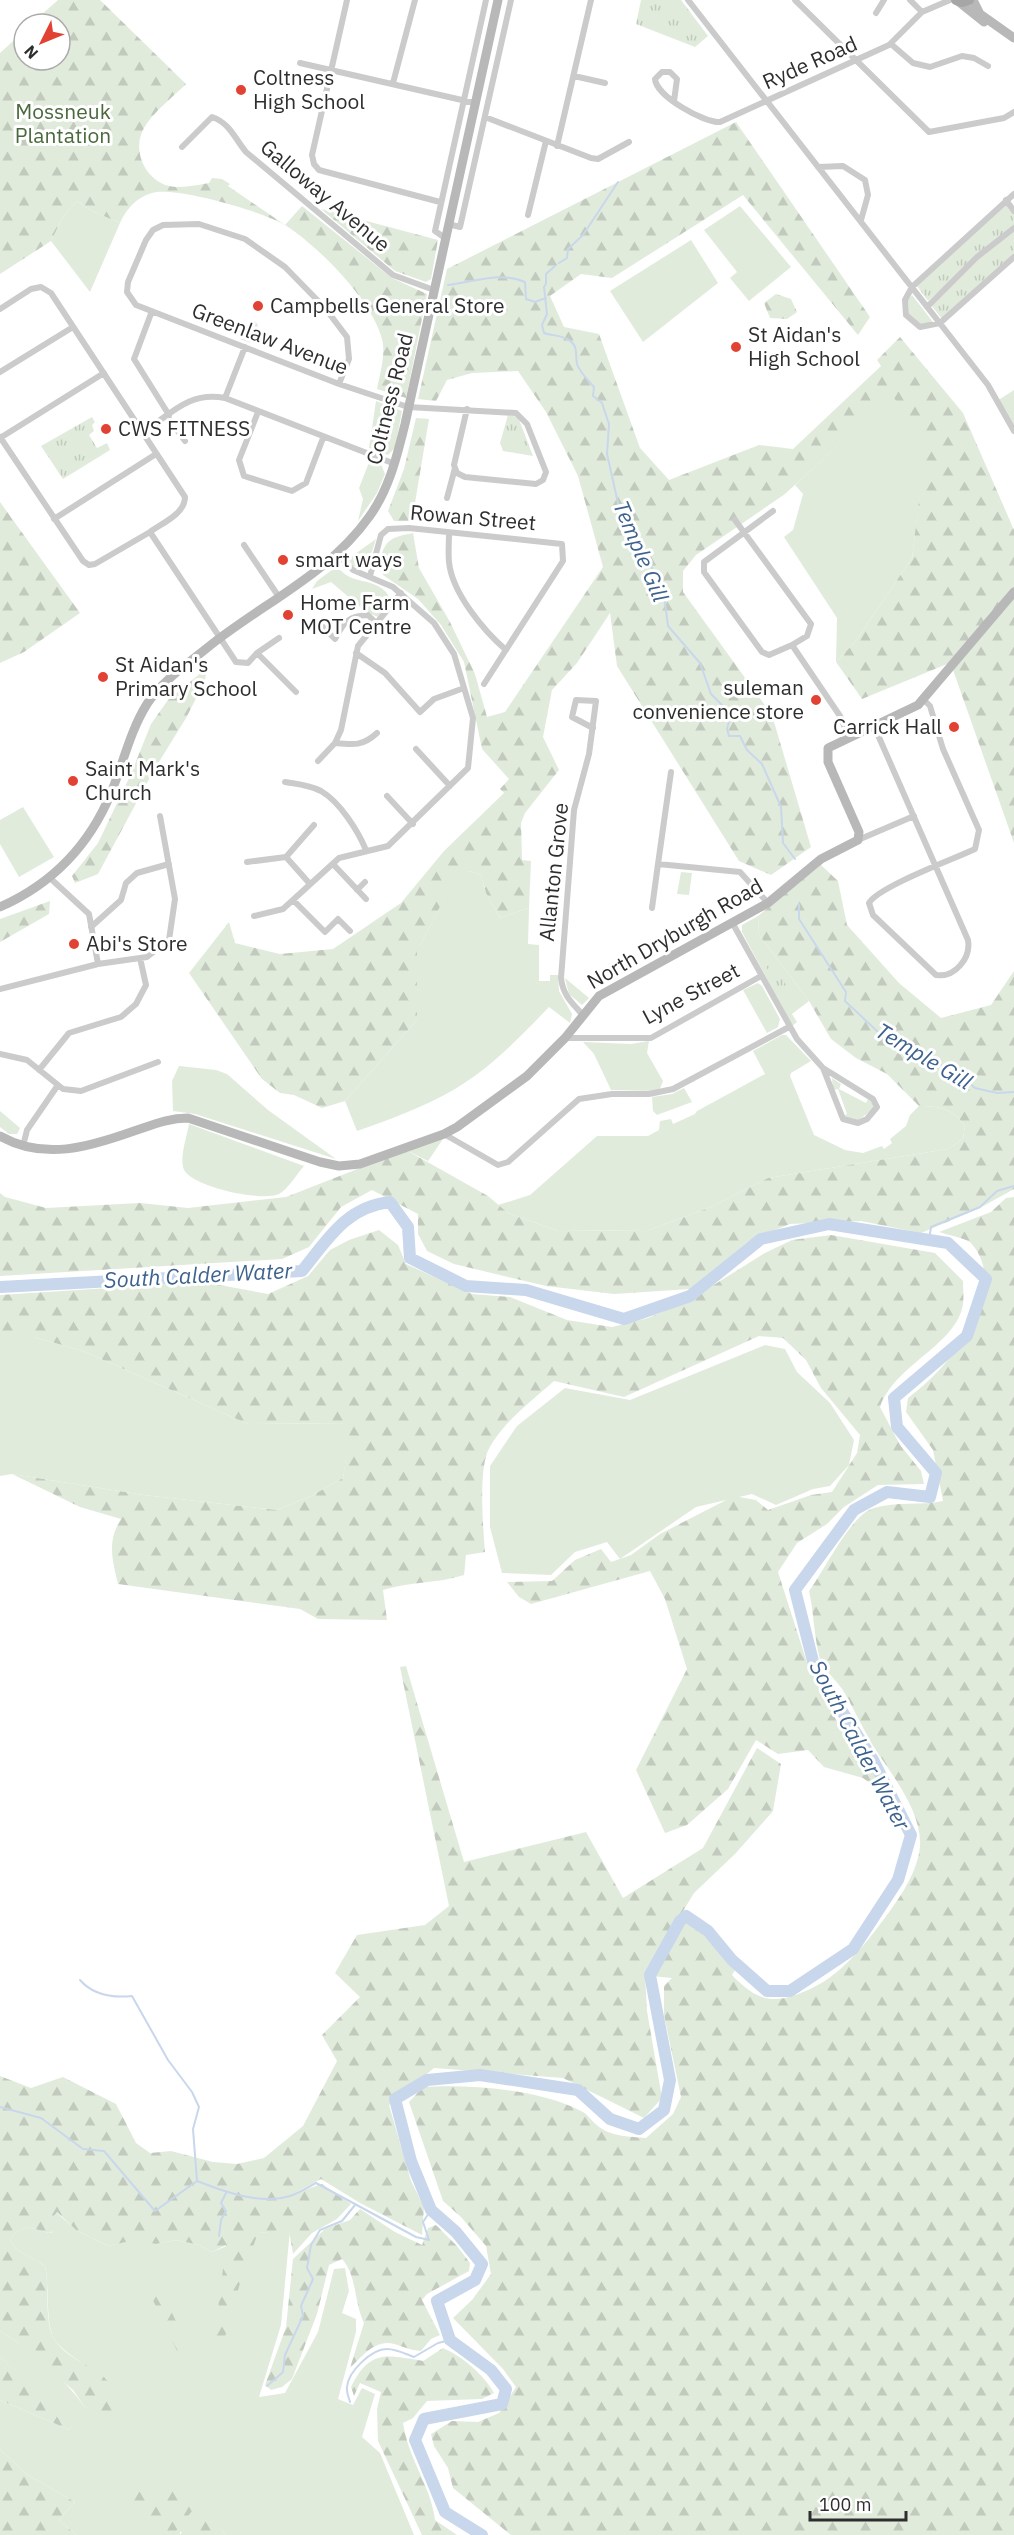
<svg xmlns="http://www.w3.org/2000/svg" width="1014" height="2535" font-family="'IBM Plex Sans',sans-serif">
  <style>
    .green { fill: #e1ebdc }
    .forest { fill: url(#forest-firs) }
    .park { fill: url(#park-tufts) }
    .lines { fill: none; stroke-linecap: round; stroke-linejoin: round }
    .stream { stroke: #c8d7eb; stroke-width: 2 }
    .river { stroke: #c8d7eb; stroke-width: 12 }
    .street { stroke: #cbcbcb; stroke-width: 6 }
    .secondary { stroke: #b8b8b8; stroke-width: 9 }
    .primary { stroke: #a6a6a6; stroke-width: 10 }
    .poi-dot { fill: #e24233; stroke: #fff; stroke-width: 2 }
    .labels { text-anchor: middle; stroke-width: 6; stroke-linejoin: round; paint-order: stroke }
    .street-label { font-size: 21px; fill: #2e2e2e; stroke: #fff }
    .poi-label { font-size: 21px; fill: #2e2e2e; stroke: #fff; text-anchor: start }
    .park-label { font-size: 21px; fill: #4a693c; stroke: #fff }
    .water-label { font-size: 22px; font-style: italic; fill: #3d628e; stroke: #fff }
  </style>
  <defs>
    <pattern id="forest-firs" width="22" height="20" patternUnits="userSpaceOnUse" patternTransform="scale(1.5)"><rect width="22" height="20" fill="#e1ebdc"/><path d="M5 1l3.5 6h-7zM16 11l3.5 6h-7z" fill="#c1cabd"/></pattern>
    <pattern id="park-tufts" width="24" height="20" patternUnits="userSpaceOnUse" patternTransform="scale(1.5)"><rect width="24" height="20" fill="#e1ebdc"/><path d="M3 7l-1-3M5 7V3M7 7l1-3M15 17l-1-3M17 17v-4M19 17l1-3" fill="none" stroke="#c1cabd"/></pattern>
  </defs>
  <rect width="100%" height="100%" fill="#fff"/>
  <path class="green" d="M77,201L92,211L120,223L90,292L51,241L63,217Z
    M740,206L791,267L749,301L730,278L737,272L704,230Z
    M691,240L718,283L643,342L610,291Z
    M912,295L933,322L921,325L909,316L908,300Z
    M249,321H255L258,325L251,343L240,339Z
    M1014,390V431L997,401Z
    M892,395L928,435L912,558L855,642L836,662L837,618L784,537L793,530L803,494L795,485Z
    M376,401L402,411L395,448L388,455L369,448Z
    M370,460L381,464L385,474L377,493L358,521L363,499L359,488Z
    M376,539L368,564L363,568L353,566L348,559Z
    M336,567C341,570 346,576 352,578C367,583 384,583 390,599L378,617L365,611L331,582L312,589L317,581Z
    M23,807L54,857L19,877L0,844V820Z
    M470,871L481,875L486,893L500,918L529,908L528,944L539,945V981H550V975H558L559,991L572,1014L570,1023L549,1007C520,1037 491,1068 455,1089C424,1107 391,1119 357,1131L345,1101L417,1020V952L455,876Z
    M681,872L692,873L689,895L677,894Z
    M758,916L759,935L809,1001L792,1014L797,1022L792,1026L742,932V925Z
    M565,978L589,998L582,1005L569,994Z
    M758,983L762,986L780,1019L778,1027L767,1033L743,990Z
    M782,1035H786L811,1061L791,1073L790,1076L814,1135L845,1150L863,1153L882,1146L884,1149L892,1143L890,1139L906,1126L910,1115L919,1106C940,1106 953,1109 965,1126L963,1139L948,1149L768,1178L711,1207L649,1230L558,1231L508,1213L498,1205L530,1195L597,1136H648L659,1130L660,1121L671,1119L673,1124L695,1114L697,1111L765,1074L753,1051Z
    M649,1041L647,1053L663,1081L660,1089L654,1091L611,1090L594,1054L583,1042L631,1044Z
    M179,1066L216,1070L227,1074L268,1110L336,1159L195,1114L173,1111L172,1081Z
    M832,1078L841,1084L839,1089L866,1103L868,1099L874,1104V1109L857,1121L843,1116L847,1114L838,1089L833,1090Z
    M684,1088L692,1102L657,1115L653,1111L652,1097L672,1094Z
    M0,1111L20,1128L17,1134H9L0,1127Z
    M189,1124L304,1166C297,1174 288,1189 279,1194C262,1202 193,1187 184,1170C179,1158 187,1136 189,1124Z
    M440,1137L443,1139L428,1161L406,1150Z
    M0,1337H34L83,1351L248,1424L352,1423L343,1478L311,1496L277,1510L144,1495L12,1474L0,1476Z
    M765,1345L785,1349L797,1372L830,1403L854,1440L849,1465L830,1486L813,1489L776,1505L752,1494L696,1507L620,1559L607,1542L575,1552L551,1575L502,1573L490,1527V1466L517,1426L565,1388L630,1400Z
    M56,2212L76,2230L108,2246L134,2239L156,2244L176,2240L199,2245L212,2252L258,2233L290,2230L281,2325L259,2397L285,2393L318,2332L334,2269L345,2268L349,2291L342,2313L356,2319V2332L338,2399L353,2405L362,2388L375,2394L362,2437L380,2453L414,2535H226L221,2529L180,2532V2535H76L59,2520L75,2502L26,2474L0,2449V2400L70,2430L72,2420L0,2357V2331C32,2350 65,2378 86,2409L107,2379C91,2368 70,2357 57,2343C44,2328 50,2286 45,2266L16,2249L10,2240L16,2232L28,2227L49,2233L53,2232L51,2218Z"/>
  <path class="forest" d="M58,0H100L186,84C173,97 153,112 144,128C130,152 148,186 176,187C187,187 198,185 209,183L212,178L222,179L230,184L228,186L285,225L302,206L392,278L427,294L406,398L377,389C380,373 386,355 382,339C372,300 318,246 285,225C264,212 175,186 152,193C137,197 126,209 120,223L92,211L77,201L63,217L51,241L0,274V53L24,31V60H60V24H31Z
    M736,122L870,317L858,335L743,195L612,278L581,274L550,296L564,327L599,334L640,448L669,480L759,445L793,449L881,366L877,360L900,337L963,413L1014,530V843L952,667L947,664L862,699L836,662L855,642L912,558L927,435L892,396L785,494L696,555L683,571V592L772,715L811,847L771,875L739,861L617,666L610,613L577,663L552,690L543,737L559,770L525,813L521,823L522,860L531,861L529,908L500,918L486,893L481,875L470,871L455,877L417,952V1020L345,1101L322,1108L294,1095L280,1093L262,1079L189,973L229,922L235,943L280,954L333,949L401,903L444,851L504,793L500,789L509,779L482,749L464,662L441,625L418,599L383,575L378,566C385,541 387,538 413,533L419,568L450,622L475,674L487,717L505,712L603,567L578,476L546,412L518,371L472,373L447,380L436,401L418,399L447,269Z
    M321,209L438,240L431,279L426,282L395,271Z
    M776,294L791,299L797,312L787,319L770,318L764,303Z
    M416,418L429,419L412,521H394L388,511L404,469Z
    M0,502L80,613L24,652L0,663Z
    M208,667L204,683L186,718L154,770L98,874L75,883L72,876L98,843L131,774L151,724L168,700Z
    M821,865L838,881L847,925L899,983L941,1018L991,1005L1014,971V1189L978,1209L921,1233L861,1221L790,1224L749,1241L690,1289L614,1294L546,1286L454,1264L427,1251L418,1234V1214L372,1190L341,1207L309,1247L282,1259L0,1276V1193L5,1197L46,1208L140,1203L188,1208L286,1197L406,1150L488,1196L508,1213L558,1231L649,1230L711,1207L768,1178L948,1149L963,1139L965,1126C953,1109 940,1106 919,1106L887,1074L856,1058L831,1039L809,1001L759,935L758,916Z
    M50,901L49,914L0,942V919Z
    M1014,1197V2535H511L453,2488L448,2468L434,2446L431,2434L452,2421L478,2422L499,2413L516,2387L503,2369L453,2318L472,2300L491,2274L486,2246L461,2217L443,2201L409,2102L423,2087C469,2084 540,2089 581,2111C588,2114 592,2122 598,2126C609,2136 632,2137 646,2138L673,2114L681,2097L664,2015V1986L672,1978L650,1976L681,1921L688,1917L708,1932L737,1967L732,1975C758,2002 774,2005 808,1990C839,1977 864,1946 884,1919C899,1899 918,1872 920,1846C922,1810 890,1773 872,1744C862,1727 854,1709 844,1692C838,1681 824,1671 820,1659C814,1638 814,1613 809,1591C825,1570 851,1514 874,1508C896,1501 921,1506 943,1501L933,1450L906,1412L908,1398C950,1368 1014,1289 970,1242C961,1237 948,1235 939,1232L991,1212L1006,1198Z
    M379,1230L398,1245L406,1264L472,1294L510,1297L567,1320L612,1327L648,1318L688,1301L765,1253L792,1240L831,1235L935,1253L963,1281C963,1289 964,1297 963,1304C957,1345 895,1364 880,1407L900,1445L921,1471L924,1484L878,1485L844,1507L827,1524L797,1543L778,1572L809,1669L842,1731L867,1757L882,1793L863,1778L824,1767L808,1750L778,1754L756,1740L728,1789L687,1825L665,1833L636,1770L687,1669L665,1599L650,1571L531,1604L519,1597L507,1582L552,1581L575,1560L601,1549L611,1562L631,1555L660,1534L734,1496L756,1500L768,1510L811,1495L832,1492L857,1453L860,1435L821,1388L806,1360L783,1338L759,1336L624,1397L554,1381C532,1401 499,1425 487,1453C479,1476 483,1527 485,1552L466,1555L464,1575C437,1584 410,1581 383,1590L387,1620L318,1619L300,1609L118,1584C112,1559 107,1541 121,1519L80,1507L12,1474L144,1495L277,1510L311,1496L343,1478L351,1423L248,1424L83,1351L34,1337H0V1295L187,1283L220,1285L268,1294L308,1276L330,1250L349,1240Z
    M406,1666L464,1862L586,1832L623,1898L703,1848L757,1748L781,1764L773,1811L735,1854L694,1893L645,1974L647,2011L662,2098L644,2118L563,2078L434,2068L389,2105L411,2181L424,2207L422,2235L360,2203L321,2179L295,2193L322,2184L351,2204L337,2219L312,2233L293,2254L289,2231L258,2233L242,2276L221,2351L214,2341L226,2245L212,2252L199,2245L176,2240L156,2244L134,2240L108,2246L76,2230L57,2212L52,2218L54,2231L49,2233L28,2227L16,2232L10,2240L16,2249L45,2266C50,2286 43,2327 57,2343C83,2374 119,2364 116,2416L107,2420L86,2409L73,2390L16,2341L0,2331V2076L31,2088L63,2077L116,2104L136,2143L150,2153L171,2151L213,2162L237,2164L264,2158L303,2126L337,2061L322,2035L360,1997L335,1973L357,1935L425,1925L449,1906L400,1667Z
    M360,2209L395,2232L422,2245L428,2228L436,2225L457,2246L470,2263L469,2271L427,2294L422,2300L440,2335L431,2339L421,2351C410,2350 404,2347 394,2344C375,2339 363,2356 350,2368L364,2323C354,2303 357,2275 342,2259L329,2265L317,2314L292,2379L282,2387L271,2390L265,2385L286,2327L293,2259L325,2229L350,2220Z
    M144,2265C161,2299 178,2313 186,2352L180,2357L139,2271Z
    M443,2348C462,2356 484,2375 494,2393L482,2399L427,2401L413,2418L403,2423C409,2461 431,2486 435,2520L457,2535H422L378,2441L377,2409L381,2392L360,2383L354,2396L351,2387C370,2349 386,2355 423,2361Z
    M0,2357L73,2419L70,2430L0,2400Z
    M0,2449L26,2474L75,2502L59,2520L76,2535H0Z
    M176,2481L192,2511L173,2535L130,2506L122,2491C144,2495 154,2487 176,2481Z
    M209,2510L221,2522V2529L226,2535H180L191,2517Z"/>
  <path class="park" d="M641,0H681L708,36L695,47L636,24Z
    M1006,204L1014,214V226L928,301L917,286Z
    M1014,231V254L942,319L931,305L979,258Z
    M508,415L518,417L533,456L503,451L500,443Z
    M92,417L95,422L92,425L94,431L89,435L97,448L107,443L110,450L63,479L41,446Z
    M770,954L787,987L780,992L762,959Z"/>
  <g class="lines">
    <path class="stream" d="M559,263L567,258L568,249L583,235L618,182
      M555,266L546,274V284L544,287L547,314L542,325L544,333C552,336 561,335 567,339C579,345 575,354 577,364C580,373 588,380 594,387L593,396L602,403L609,424L607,454L620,512L638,537L664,595L668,626L700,663L711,694L731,714L727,729L729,736H740L747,750L762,764L781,807L783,843L795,859
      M448,285C475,282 499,271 525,282L526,299L535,302L546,298
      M799,904V919L846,992L845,1001L877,1031L904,1046L933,1058L958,1079L967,1081L975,1088L997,1093L1014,1092
      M929,1240L931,1227L980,1207L997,1191L1014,1186
      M80,1980C93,1995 113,1998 132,1996L168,2060L192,2092L199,2107L193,2129L197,2181
      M0,2107L41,2118L83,2149L104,2151L155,2211L197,2181C225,2192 260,2205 290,2196C299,2193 308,2187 316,2183L416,2237L429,2240L423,2222L431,2210
      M219,2236L221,2220L226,2211L221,2203L226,2193
      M267,2386L283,2372L285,2355L303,2316L301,2306L313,2279L307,2268L311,2245L320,2230L342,2221L355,2205
      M350,2402C349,2398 346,2392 347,2387C348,2372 371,2349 387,2349C396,2349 406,2354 414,2357L438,2343L450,2340"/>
    <path class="river" d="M0,1287L302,1271C328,1239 346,1207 390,1202L408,1227L410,1258L466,1286L526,1290L624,1319L690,1296L761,1239L829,1224L948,1243L986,1279L967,1336L894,1398L897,1427L936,1473L930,1497L887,1492L854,1510L795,1590L815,1669L873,1760L911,1835L898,1880L853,1949L790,1991H767L732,1960L708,1931L686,1916L680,1921L650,1975L670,2080L664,2110L639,2129L610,2119L578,2090L480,2075L427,2080L395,2099L411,2161L431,2210L456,2232L482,2264L475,2280L437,2301L450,2340L491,2370L506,2389L502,2404L424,2419L415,2440L445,2512L482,2535"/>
    <path class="street" d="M347,0L312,155L314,164L319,170L440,202
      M688,0L988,385L1014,431
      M795,0L929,132L1004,118L1014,112
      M910,0L922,12
      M876,13L884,0
      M891,44L913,63L930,67L962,56L974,58L988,66
      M300,63L475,103
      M574,76L605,83
      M393,83L415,0
      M674,101L677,79L670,72H662L655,79C656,96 704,123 720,122L889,45L922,12L950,0
      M485,117L591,158L598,159L629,142
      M557,146L591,0
      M182,147L212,117C230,123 235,139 246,152L393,275L434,290
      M818,167L843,166L865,180L868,195L861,220
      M1014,194L912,287L905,300L906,315L920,327L940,323L1014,257
      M1006,200L1014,211
      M528,215L546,141
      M448,224L460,227L511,0
      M445,238L435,231L486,0
      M927,307L977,257L1014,228
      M0,309L31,289L41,287L51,293L185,497C185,514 162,523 150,532
      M152,311L134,359L169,415
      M0,372L73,327
      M339,384L349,359L347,337L325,308L285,267L245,239L199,224L163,225L153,230L146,240L128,282L127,292L136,305L339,384L408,407L516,413L527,424L546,472L543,480L536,484L465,477L457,473L454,465L467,409
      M225,398L245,347
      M258,412L239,460L244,476L292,491L306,483L323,438
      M167,416L185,441
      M142,433C171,414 189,391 225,398L395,464
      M0,437L83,561L89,565L95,564L150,532L236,662L248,663L257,653L279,638
      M0,438L104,373
      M447,498L455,468
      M773,511L704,562V572L762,652L769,655L792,645L840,716L849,737
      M54,519L156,454
      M735,520L811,624L807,636L792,645
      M449,534C449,543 448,553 449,562C452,593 484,631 506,650
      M244,545L279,597
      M370,576L381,535L388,529L409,528L562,544L563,561L484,684
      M321,625L335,639C344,622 348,616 368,615L376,623
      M257,653L296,692
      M356,653L385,673L420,712L434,699L464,688
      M874,726L968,940C971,958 955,978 936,975L873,915L869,903C878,887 954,859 975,849L979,830L943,749L930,706L923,699
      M335,743C354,745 363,746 377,733
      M416,749L450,786
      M318,761L335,743L341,730L358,646L401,593
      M671,772L658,864L740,872L768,903
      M285,782C297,784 310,785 321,791C340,802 358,831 366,850
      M387,796L413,824
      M858,840L914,816
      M247,862L286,857
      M333,864L366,899
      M50,878L89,914L98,964
      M310,884L286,857L314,825
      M357,890L365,882
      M293,900L325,932L338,919L350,931
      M652,908L658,864
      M254,916L283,909L339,858L388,846L468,768L473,718L454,654L434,623L393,587L353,570L337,554
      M733,924L797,1039L823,1068L873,1099L877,1107L867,1119L858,1123L843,1119L823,1068
      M91,927L121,900L126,883L137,873L169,864
      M0,989L98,964L147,957L169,940L175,899L160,816
      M582,1014C571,1002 563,995 561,978L574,810L589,754L596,701L576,700L572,717L593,728
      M565,1038H651L761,976
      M0,1054L27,1060L63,1089L81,1091L158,1062
      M39,1070L69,1033L121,1017L136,1004L146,985L140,958
      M444,1134L498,1165L508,1162L579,1099L612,1094H649L673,1089L789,1027
      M23,1146L27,1130L58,1085"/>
    <path class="secondary" d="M973,0L980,14L1014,38
      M959,2L984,22
      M0,907C52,884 89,846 111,793C123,764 130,731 147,704C161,682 186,665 207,648C261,604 328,575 369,517C389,490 397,456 405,424L498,0
      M0,1136C44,1161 89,1147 134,1131C152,1125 168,1118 188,1118L320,1162L339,1166L360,1164L444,1134L457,1127L527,1076L565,1038L599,996L768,903L821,859L858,840L859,832L828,762V748L918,705L1014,592"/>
    <path class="primary" d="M956,0L962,2L969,0"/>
  </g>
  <g class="poi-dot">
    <circle cx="241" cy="90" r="6"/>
    <circle cx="258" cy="306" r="6"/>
    <circle cx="736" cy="347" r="6"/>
    <circle cx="106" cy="429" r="6"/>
    <circle cx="283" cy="560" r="6"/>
    <circle cx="288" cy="615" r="6"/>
    <circle cx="103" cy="677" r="6"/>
    <circle cx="816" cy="700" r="6"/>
    <circle cx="954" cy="727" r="6"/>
    <circle cx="73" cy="781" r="6"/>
    <circle cx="74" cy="944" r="6"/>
  </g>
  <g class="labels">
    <g class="street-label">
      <text transform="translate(810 63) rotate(-24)" y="7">Ryde Road</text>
      <text transform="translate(325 196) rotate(40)" y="7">Galloway Avenue</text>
      <text transform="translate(270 339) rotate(21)" y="7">Greenlaw Avenue</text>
      <text transform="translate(390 399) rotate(-76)" y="7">Coltness Road</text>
      <text transform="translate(473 518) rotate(5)" y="7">Rowan Street</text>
      <text transform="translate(554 872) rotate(-84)" y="7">Allanton Grove</text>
      <text transform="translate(675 934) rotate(-30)" y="7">North Dryburgh Road</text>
      <text transform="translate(691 994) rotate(-28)" y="7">Lyne Street</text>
    </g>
    <g class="poi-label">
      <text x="253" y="85">Coltness<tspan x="253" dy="24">High School</tspan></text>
      <text x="270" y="313">Campbells General Store</text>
      <text x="748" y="342">St Aidan's<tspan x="748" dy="24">High School</tspan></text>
      <text x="118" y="436">CWS FITNESS</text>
      <text x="295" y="567">smart ways</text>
      <text x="300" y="610">Home Farm<tspan x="300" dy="24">MOT Centre</tspan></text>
      <text x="115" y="672">St Aidan's<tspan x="115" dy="24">Primary School</tspan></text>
      <text x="804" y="695" text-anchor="end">suleman<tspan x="804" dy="24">convenience store</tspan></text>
      <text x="942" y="734" text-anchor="end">Carrick Hall</text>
      <text x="85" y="776">Saint Mark's<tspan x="85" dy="24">Church</tspan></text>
      <text x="86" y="951">Abi's Store</text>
    </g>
    <g class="park-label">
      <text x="63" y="119">Mossneuk<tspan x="63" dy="24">Plantation</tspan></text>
    </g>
    <g class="water-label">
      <text transform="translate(641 551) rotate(67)" y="8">Temple Gill</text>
      <text transform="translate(924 1056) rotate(31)" y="8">Temple Gill</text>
      <text transform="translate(198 1275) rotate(-3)" y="8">South Calder Water</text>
      <text transform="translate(860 1745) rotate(62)" y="8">South Calder Water</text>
    </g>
  </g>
  <g transform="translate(42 42) rotate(227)"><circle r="28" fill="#ffffff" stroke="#ababab" stroke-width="1.5"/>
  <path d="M0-4.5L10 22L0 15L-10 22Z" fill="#e24233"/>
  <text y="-9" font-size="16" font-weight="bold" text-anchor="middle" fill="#2e2e2e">N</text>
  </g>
  <path d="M810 2511v9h96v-9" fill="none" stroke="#2e2e2e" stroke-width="3"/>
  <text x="819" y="2511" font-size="18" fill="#2e2e2e" stroke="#ffffff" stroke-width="4.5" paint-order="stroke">100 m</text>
</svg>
